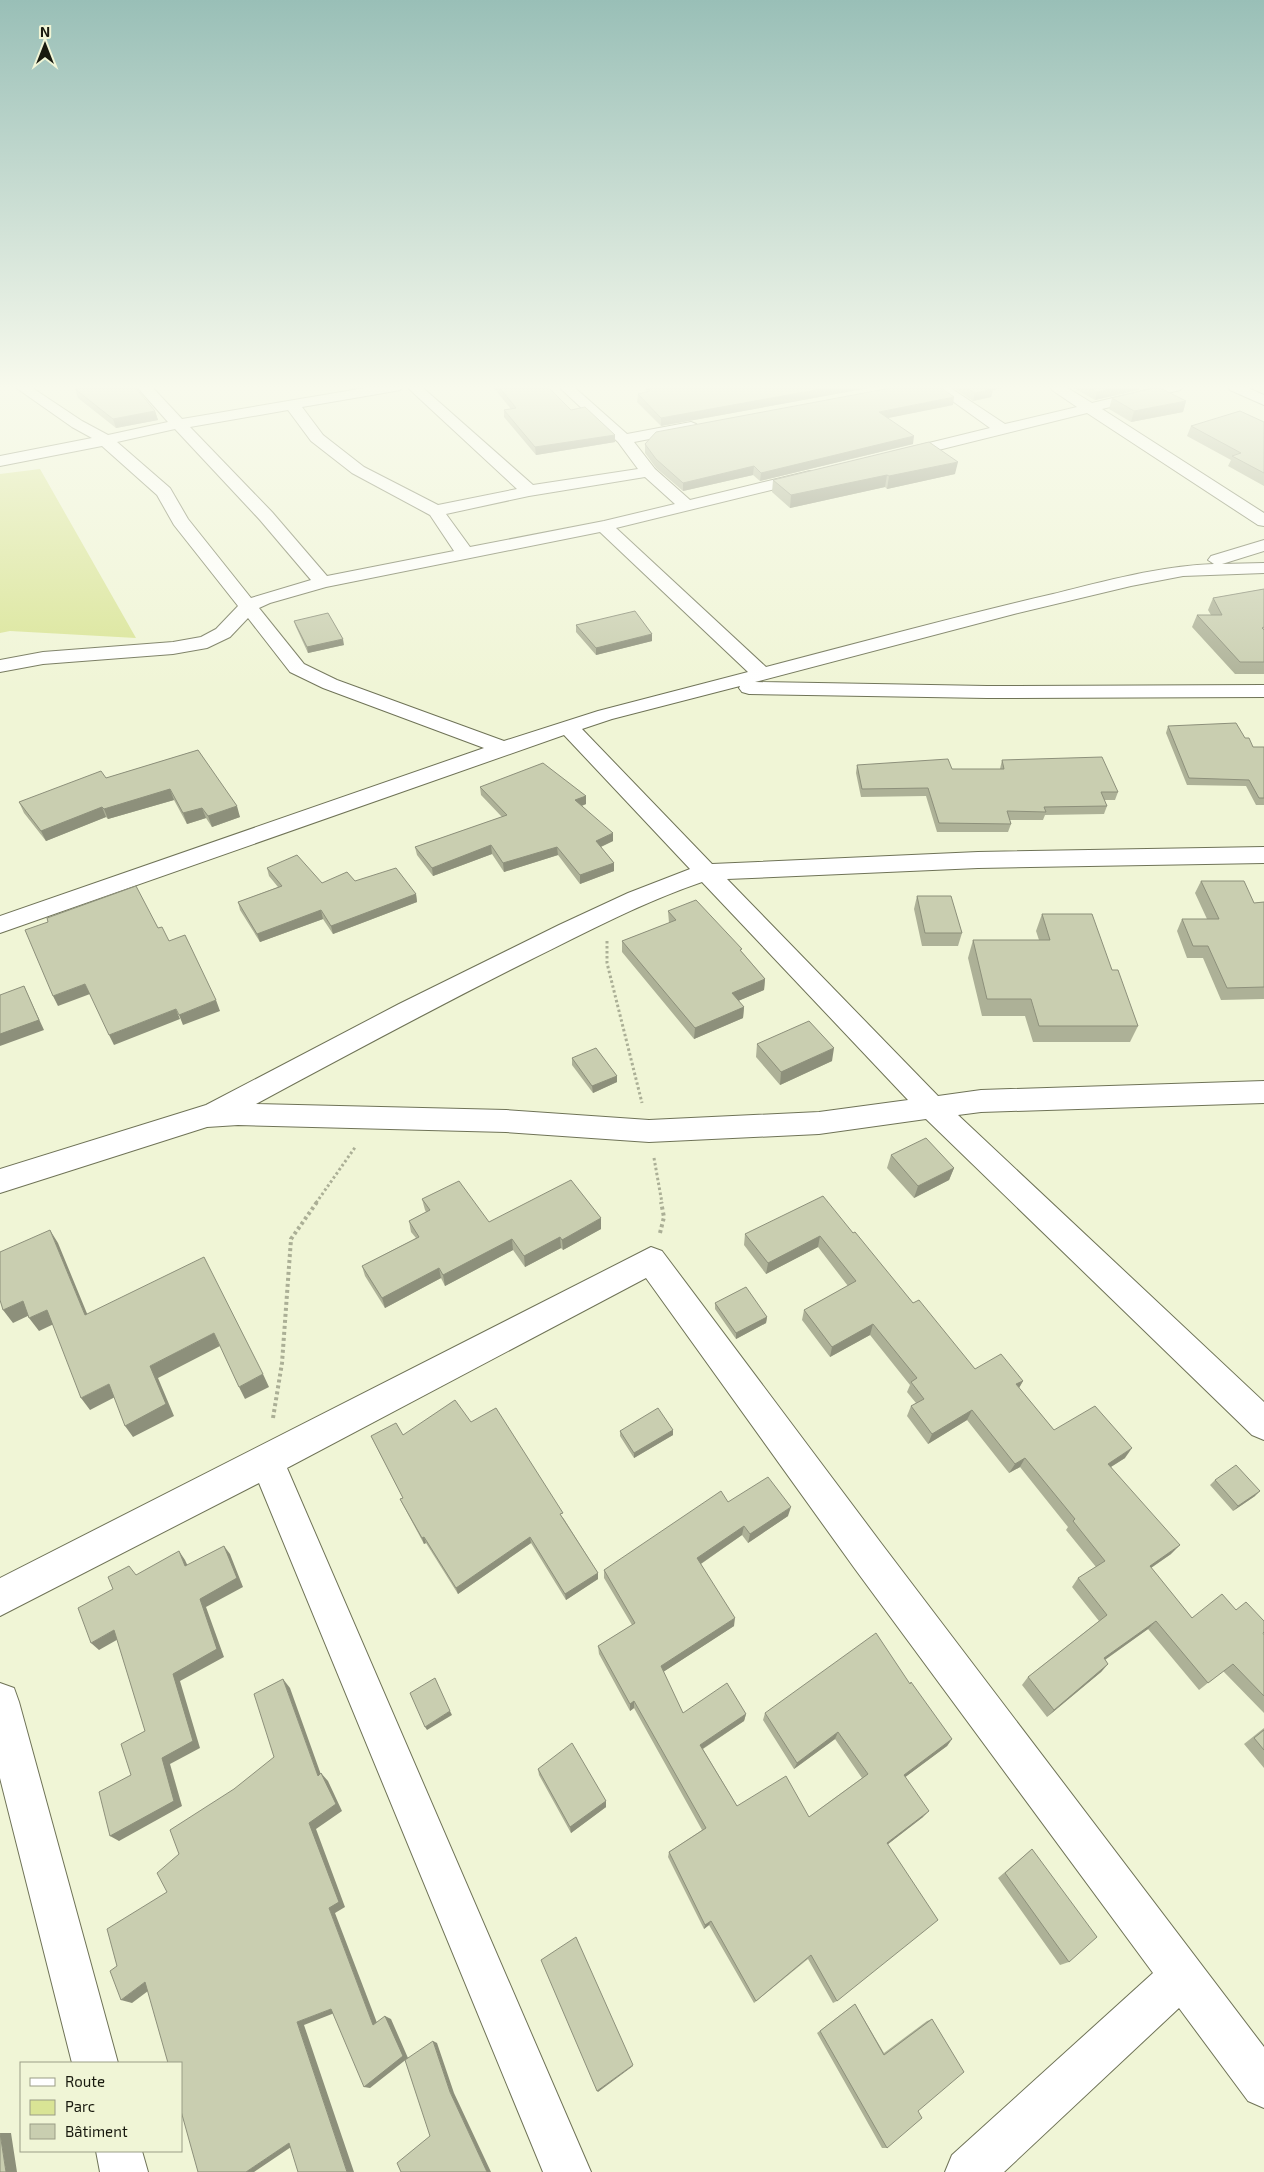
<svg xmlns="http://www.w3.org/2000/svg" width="1264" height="2172" font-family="'Exo 2',sans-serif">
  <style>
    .green { fill: #d9e495 }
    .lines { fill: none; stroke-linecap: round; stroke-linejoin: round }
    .street-casing { stroke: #6f7357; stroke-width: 2 }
    .path-far1 { stroke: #abaf96; stroke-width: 3; stroke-dasharray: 2.5 2.5; stroke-linecap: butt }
    .path { stroke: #abaf96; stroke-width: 4; stroke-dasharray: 3 3; stroke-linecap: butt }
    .street { fill: #fff; fill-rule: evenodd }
    .wall { fill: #adb197 }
    .shaded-wall { fill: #8d907b }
    .building { fill: #c9ceb0; stroke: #8d907b }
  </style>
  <rect width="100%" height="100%" fill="#f0f5d6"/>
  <path class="green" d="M40,469L136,638L10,631L0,633V474Z"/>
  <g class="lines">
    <g class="street-casing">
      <path id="street" d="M15,387H31L82,421L108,435L168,422L137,387H152L182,419L371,387H402L400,390L395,391L302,407L323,435L364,467L438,505L517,489L407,387H422L533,485L638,469L618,442L559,387H574L627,434L691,422L696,424L699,427L696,430L634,442L655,469L690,500L810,471L816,473L818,476L816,479L616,528L766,667C862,642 957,616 1053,594C1106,581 1159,566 1214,564L1208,560L1211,556L1264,540V551L1222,564L1264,563V573L1183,576L1131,586L1014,614L755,682L987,686L1264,685V697L987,698L749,694L742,692L739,688L740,686L612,719L582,729L712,864L978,852L1264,847V863L978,868L727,879L938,1096L981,1090L1264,1081V1103L981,1112L958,1115L1264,1402V1440L1252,1435L926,1119L819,1134L649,1142L506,1132L238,1125L207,1127L0,1193V1169L206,1105L399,1004L559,925L628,893L690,869L564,735L0,933V916L484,748L323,688L290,672L248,618L230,637L207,648L173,654L43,664L0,672V660L43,652L173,642L201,637L216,629L238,606L174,525L157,495L102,446L0,466V456L92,438L72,427ZM288,410L311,441L352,473L430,515L454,551L327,576L272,512L190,427ZM175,429L260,520L311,580L251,598L188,519L170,488L117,442ZM645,477L675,504L604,521L470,547L446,514L529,496ZM600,532L748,672L598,711L504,741L337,680L304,664L259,608L270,603L326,587ZM702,882L908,1100L819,1112L649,1120L506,1110L256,1104C347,1055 438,1006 530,960C587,932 643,902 702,882Z
        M933,387H949L1005,424L1077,407L1052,390L1050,387H1066L1092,403L1159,387H1182L1180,390L1102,409L1264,513V526L1258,525L1087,413L898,460L892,458L890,455L892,452L990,428Z
        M1228,387H1246L1264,395V405L1230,390Z
        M651,1247L662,1251L881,1543L1264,2047V2108L1248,2101L1179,2008L1004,2172H945L952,2155L1153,1973L855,1569L646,1278L287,1468L591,2172H543L259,1483L0,1616V1578Z
        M0,1683L14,1688L19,1702L118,2063H72L0,1778Z
        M96,2151H142L148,2172H100Z"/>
    </g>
    <path class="path-far1" d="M607,941V963L642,1103
      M654,1158L662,1203
      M316,1203L356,1146"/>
    <path class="path" d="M660,1233L664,1217L661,1202
      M273,1418L282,1363L291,1239L317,1202"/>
    <use href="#street" class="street"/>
  </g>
  <path class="wall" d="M493,387H548L571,410L615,435V442L536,455L504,417V410L511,409Z
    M645,387H874L661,426L637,402L638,394L646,392Z
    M952,387H1005L993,390L991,397L973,401Z
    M1072,387H1140L1139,390L1095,400Z
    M75,389L155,411L158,420L116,428L78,398Z
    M1112,398L1186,401L1183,412L1131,422L1109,409Z
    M953,405L888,418L913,444L760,481L753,475L683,491L656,468L645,453V444Z
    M1264,422V486L1228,466L1231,460L1187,436L1191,426Z
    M929,442L955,474L887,489L885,487L790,508L772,492L773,480Z
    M1264,589V674H1235L1192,627L1197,615H1211L1208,610L1213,598Z
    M294,621L344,645L308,653L296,627Z
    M576,625L652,641L596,655L576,632Z
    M1168,726L1245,738L1253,747H1264V805H1256L1246,786L1187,785L1166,733Z
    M198,750L240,817L212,827L206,818L187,824L174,800L108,819L106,817L46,841L24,813L19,802L106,778Z
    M1002,760L1118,792L1115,800H1104L1107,806L1104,814L1045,815L1043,820H1009L1011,824L1008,832H937L926,796L861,797L856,773L857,765L952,769H1000Z
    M480,787L586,796V804L582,806L613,841L601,847L614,863V871L580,884L558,855L504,872L492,854L433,876L417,855L415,847L502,817L481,795Z
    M267,868L322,883L355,881L416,894L417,902L333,934L323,919L260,942L240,910L238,902L278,887L269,876Z
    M1201,881L1254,903L1264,902V999L1221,1000L1203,958H1187L1177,931L1182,919H1207L1195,893Z
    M917,896L962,933L958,946H922L914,909Z
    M668,911L742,952L765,979L764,990L738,1001L744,1007L743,1018L694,1039L622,952V941L669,923Z
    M1042,914L1112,970L1138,1026L1130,1042H1033L1025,1016H982L968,958L973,940H1039L1036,931Z
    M757,1044L832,1061L780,1085L756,1057Z
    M572,1058L617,1076V1082L593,1093L572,1065Z
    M891,1155L954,1168L949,1180L914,1198L887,1168Z
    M422,1199L489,1222L601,1229L563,1250L561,1248L525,1267L513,1250L445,1286L441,1278L385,1308L365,1276L362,1266L416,1238L411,1232L409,1221L426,1212L425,1210Z
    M853,1233L913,1303L975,1369L1023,1381L1019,1388L1054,1430L1125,1458L1111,1467L1171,1554L1151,1568L1192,1618L1236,1610L1264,1635V1713L1223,1671L1199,1690L1148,1629L1105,1660L1108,1664L1101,1672L1047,1717L1022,1685L1028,1677L1099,1621L1072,1587L1078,1578L1096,1567L1066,1530L1068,1527L1020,1467L1009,1473L967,1420L928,1444L907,1416L911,1406L916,1403L907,1392L910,1385L870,1335L830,1357L802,1320L804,1310L848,1286L818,1247L766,1274L744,1245L745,1234Z
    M715,1303L767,1317L766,1323L736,1339L715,1309Z
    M471,1422L564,1519L598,1573V1579L566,1600L531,1543L458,1594L426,1543L424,1544L403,1505L400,1499L403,1498L374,1442L371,1436L403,1435Z
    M620,1431L673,1435L634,1458L620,1436Z
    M1215,1480L1255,1496L1233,1511L1210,1485Z
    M728,1502L788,1516L748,1543L742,1535L701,1564L734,1626L663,1672L683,1713L746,1714L744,1721L703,1749L737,1806L809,1817L862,1778L835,1739L794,1769L763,1720L765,1713L910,1684L952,1739L947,1746L905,1777L923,1817L888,1844L837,2001L833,2003L808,1959L754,2003L709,1925L704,1929L668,1857L669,1852L702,1830L634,1708L630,1711L599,1654L598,1646L632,1625L604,1578V1570Z
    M1264,1728V1768L1244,1744Z
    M538,1769L606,1801V1807L571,1833L539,1775Z
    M1032,1849L1069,1962L1060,1965L998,1878L1025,1855Z
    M855,2004L884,2053L927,2021L932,2019L918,2111L887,2148H882L817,2033Z"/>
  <path class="shaded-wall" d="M350,387H364L351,389Z
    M832,387H874L661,426V418Z
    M984,387H1005L993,390L991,397L973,401L975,393Z
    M1121,387H1140L1139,390L1095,400L1097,392Z
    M954,397L953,405L878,420L879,412Z
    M1186,401L1183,412L1131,422L1134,411Z
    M155,411L158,420L116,428L113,419Z
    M615,435V442L536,455L535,447Z
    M914,436L913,444L760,481L761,473Z
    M958,462L955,474L887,489L889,476Z
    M754,466L753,475L683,491V483Z
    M887,475L885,487L790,508L791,495Z
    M652,634V641L596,655V648Z
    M343,639L344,645L308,653L307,647Z
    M170,789L174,800L108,819L104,809Z
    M586,796V804L575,808V800Z
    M237,806L240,817L212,827L208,816Z
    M102,807L106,817L46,841L41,831Z
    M202,808L206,818L187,824L183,813Z
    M613,833V841L596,849V841Z
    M491,845L492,854L433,876L432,868Z
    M557,847L558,855L504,872L503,863Z
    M614,863V871L580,884V875Z
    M416,894L417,902L333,934L331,926Z
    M321,910L323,919L260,942L257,934Z
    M765,979L764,990L731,1004L732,993Z
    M85,984L90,994L58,1006L53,996Z
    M24,986L44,1030L0,1046V1034Z
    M216,1000L220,1011L183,1025L179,1015Z
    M744,1007L743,1018L694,1039L695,1028Z
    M176,1009L180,1019L114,1045L109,1035Z
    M834,1048L832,1061L780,1085L781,1072Z
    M617,1076V1082L593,1093L592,1086Z
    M954,1168L949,1180L914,1198L918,1186Z
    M601,1218V1229L563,1250L562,1240Z
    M50,1230L58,1243L93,1328L85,1315Z
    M820,1236L818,1247L766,1274L768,1263Z
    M560,1237L561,1248L525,1267L524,1256Z
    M512,1239L513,1250L445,1286L443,1275Z
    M439,1268L441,1278L385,1308L382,1298Z
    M23,1301L32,1314L13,1323L3,1310Z
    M47,1310L56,1323L39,1331L29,1318Z
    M767,1317L766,1323L736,1339V1333Z
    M873,1324L870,1335L830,1357L832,1347Z
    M214,1333L220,1346L158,1378L174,1416L133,1437L125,1426L150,1366Z
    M263,1374L269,1387L245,1399L239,1387Z
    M1023,1381L1017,1391L1016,1384Z
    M109,1384L117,1396L90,1410L81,1398Z
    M972,1410L967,1420L928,1444L932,1434Z
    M673,1430V1435L634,1458V1453Z
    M1132,1448L1125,1458L1101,1473L1108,1464Z
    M1025,1458L1020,1467L1009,1473L1015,1464Z
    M1260,1491L1255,1496L1233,1511L1238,1506Z
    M791,1507L788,1516L748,1543L750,1534Z
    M744,1526L742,1535L696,1567L697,1558Z
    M424,1537L426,1543L424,1544L422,1538Z
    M530,1537L531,1543L458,1594L456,1588Z
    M1180,1545L1171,1554L1142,1574L1150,1566Z
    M224,1546L230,1554L243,1587L206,1607L224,1657L180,1681L200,1748L170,1764L182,1806L119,1841L110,1836L162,1758L173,1674L200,1599Z
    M179,1551L185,1560L192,1575L185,1566Z
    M598,1573V1579L566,1600L565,1594Z
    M735,1618L734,1626L660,1674L661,1666Z
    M1156,1621L1148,1629L1096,1666L1104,1658Z
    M114,1630L122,1637L99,1650L91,1643Z
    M1108,1664L1101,1672L1047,1717L1054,1710Z
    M283,1679L290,1688L324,1783L318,1776Z
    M634,1701V1708L630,1711V1704Z
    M450,1711L452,1715L427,1730L425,1727Z
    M746,1714L744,1721L699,1751L700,1745Z
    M838,1732L835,1739L794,1769L797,1763Z
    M952,1739L947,1746L900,1781L904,1775Z
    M321,1773L328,1781L342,1811L316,1829L345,1907L335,1913L379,2028L373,2025L329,1908L309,1823Z
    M606,1801V1807L571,1833L570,1827Z
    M929,1811L923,1817L883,1848L887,1843Z
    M711,1921L709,1925L704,1929L705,1925Z
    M145,1982L156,1985L132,2003L121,2000Z
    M331,2009L337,2012L304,2025L354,2172H347L297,2022Z
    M385,2016L391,2019L408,2058L370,2088L364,2087Z
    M433,2041L437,2043L454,2093L491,2172H487L450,2092Z
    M633,2065V2066L598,2092L597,2091Z
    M0,2133H11L17,2172H6Z
    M289,2143H297L254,2172H246Z"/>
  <path class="building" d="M93,387H135L155,411L113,419L75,389Z
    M499,387H548L571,410L585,407L615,435L535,447L504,410L516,408Z
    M647,387H832L661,418L638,394L650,391Z
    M896,387H940L954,397L879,412L914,436L761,473L754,466L683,483L656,459L645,444L656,432Z
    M965,387H989L993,389L975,393Z
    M1087,387H1121L1097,392Z
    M1158,387L1186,401L1134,411L1112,398Z
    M1240,411L1264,422V473L1232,456L1241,453L1191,426Z
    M929,442L958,462L889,476L887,475L791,495L773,480Z
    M1264,589V627L1262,628L1264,630V662H1240L1197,615H1222L1213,598Z
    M635,611L652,634L596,648L576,625Z
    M328,613L343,639L307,647L294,621Z
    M1236,723L1245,738H1249L1253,747H1264V798H1259L1249,780L1189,778L1168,726Z
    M198,750L237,806L208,816L202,808L183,813L170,789L104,809L102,807L41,831L19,802L101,771L106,778Z
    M1102,757L1118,792H1101L1107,806L1044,807L1046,812L1007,811L1011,824L939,823L928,788L862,789L857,765L948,759L952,769H1004L1002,760Z
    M543,763L586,796L575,800L613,833L596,841L614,863L580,875L557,847L503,863L491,845L432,868L415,847L507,815L480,787Z
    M297,855L322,883L347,872L355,881L396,868L416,894L331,926L321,910L257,934L238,902L282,886L267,868Z
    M1201,881H1244L1254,903L1264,902V987L1227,988L1208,946H1193L1182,919H1219Z
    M136,886L158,928L162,927L169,941L185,935L216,1000L179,1015L176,1009L109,1035L85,984L53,996L25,930L48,922L47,918Z
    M917,896H951L962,933H925Z
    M696,900L742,949L740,950L765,979L732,993L744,1007L695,1028L622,941L676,920L668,911Z
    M1042,914H1092L1112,970H1118L1138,1026H1039L1031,999H987L973,940H1050Z
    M24,986L39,1020L0,1034V995Z
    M809,1021L834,1048L781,1072L757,1044Z
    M596,1048L617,1076L592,1086L572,1058Z
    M926,1138L954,1168L918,1186L891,1155Z
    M571,1180L601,1218L562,1240L560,1237L524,1256L512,1239L443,1275L439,1268L382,1298L362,1266L419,1237L409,1221L430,1210L422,1199L459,1181L489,1222Z
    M823,1196L853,1233L855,1232L913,1303L919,1300L975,1369L1001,1354L1023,1381L1016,1384L1054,1430L1095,1406L1132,1448L1108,1464L1180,1545L1150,1566L1192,1618L1222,1594L1236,1610L1246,1602L1264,1621V1632L1263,1633L1264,1635V1696L1233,1664L1208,1683L1156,1621L1104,1658L1108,1664L1054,1710L1028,1677L1107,1615L1078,1578L1105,1561L1073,1521L1075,1519L1025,1458L1015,1464L972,1410L932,1434L911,1406L924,1399L911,1382L917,1378L873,1324L832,1347L804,1310L856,1281L820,1236L768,1263L745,1234Z
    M50,1230L85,1315L204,1257L263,1374L239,1387L214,1333L150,1366L166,1404L125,1426L109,1384L81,1398L47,1310L29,1318L23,1301L3,1310L0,1300V1252Z
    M746,1287L767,1317L736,1333L715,1303Z
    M455,1400L471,1422L496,1408L563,1513L560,1514L598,1573L565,1594L530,1537L456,1588L424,1537L422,1538L400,1499L403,1498L371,1436L396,1423L403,1435Z
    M658,1408L673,1430L634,1453L620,1431Z
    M1236,1465L1260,1491L1238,1506L1215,1480Z
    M768,1477L791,1507L750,1534L744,1526L697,1558L735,1618L661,1666L683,1713L727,1683L746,1714L700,1745L737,1806L786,1776L809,1817L868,1774L838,1732L797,1763L765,1713L876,1633L910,1684L911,1682L952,1739L904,1775L929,1811L887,1843L938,1920L837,2001L811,1955L756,2001L711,1921L705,1925L669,1852L706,1828L634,1701L630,1704L598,1646L635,1623L604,1570L721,1491L728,1502Z
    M224,1546L237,1578L200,1599L217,1649L173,1674L193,1741L162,1758L174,1801L110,1836L99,1792L131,1775L121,1744L145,1731L114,1630L91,1643L78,1608L113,1589L108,1577L129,1566L136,1575L179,1551L185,1566Z
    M435,1678L450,1711L425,1727L410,1693Z
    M283,1679L318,1776L321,1773L336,1804L309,1823L339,1902L329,1908L373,2025L385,2016L403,2056L364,2087L331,2009L297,2022L347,2172H298L289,2143L246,2172H198L181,2111V2063H168L145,1982L121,2000L110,1971L117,1966L107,1929L167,1892L157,1873L179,1854L170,1830L234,1789L274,1757L254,1694Z
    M1264,1730V1750L1254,1738Z
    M572,1743L606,1801L570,1827L538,1769Z
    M1032,1849L1097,1937L1069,1962L1005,1873Z
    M576,1937L633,2065L597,2091L541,1960Z
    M855,2004L884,2055L932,2019L964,2072L918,2111L922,2118L887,2148L820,2031Z
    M433,2041L450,2092L487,2172H401L397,2163L430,2136L405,2060Z
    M0,2133L6,2172H0Z"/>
  <linearGradient id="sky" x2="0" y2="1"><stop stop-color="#99bfb7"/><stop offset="0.56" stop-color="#f8faed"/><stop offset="1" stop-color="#f8faed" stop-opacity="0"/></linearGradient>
  <rect width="1264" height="691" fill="url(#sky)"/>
  <rect x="20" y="2062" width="162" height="90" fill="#f0f5d6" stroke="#9a9d86"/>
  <rect x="30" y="2078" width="25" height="8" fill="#ffffff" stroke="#9a9d86"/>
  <text x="65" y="2087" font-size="15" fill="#191a0f">Route</text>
  <rect x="30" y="2100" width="25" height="15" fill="#d9e495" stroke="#9a9d86"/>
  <text x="65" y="2112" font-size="15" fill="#191a0f">Parc</text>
  <rect x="30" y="2124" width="25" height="15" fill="#c9ceb0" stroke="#9a9d86"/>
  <text x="65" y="2137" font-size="15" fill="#191a0f">Bâtiment</text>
  <g transform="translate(45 45)" stroke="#f0f5d6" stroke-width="4" paint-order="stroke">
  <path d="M0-4L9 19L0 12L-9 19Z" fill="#191a0f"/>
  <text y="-8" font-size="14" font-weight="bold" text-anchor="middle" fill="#191a0f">N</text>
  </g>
</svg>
